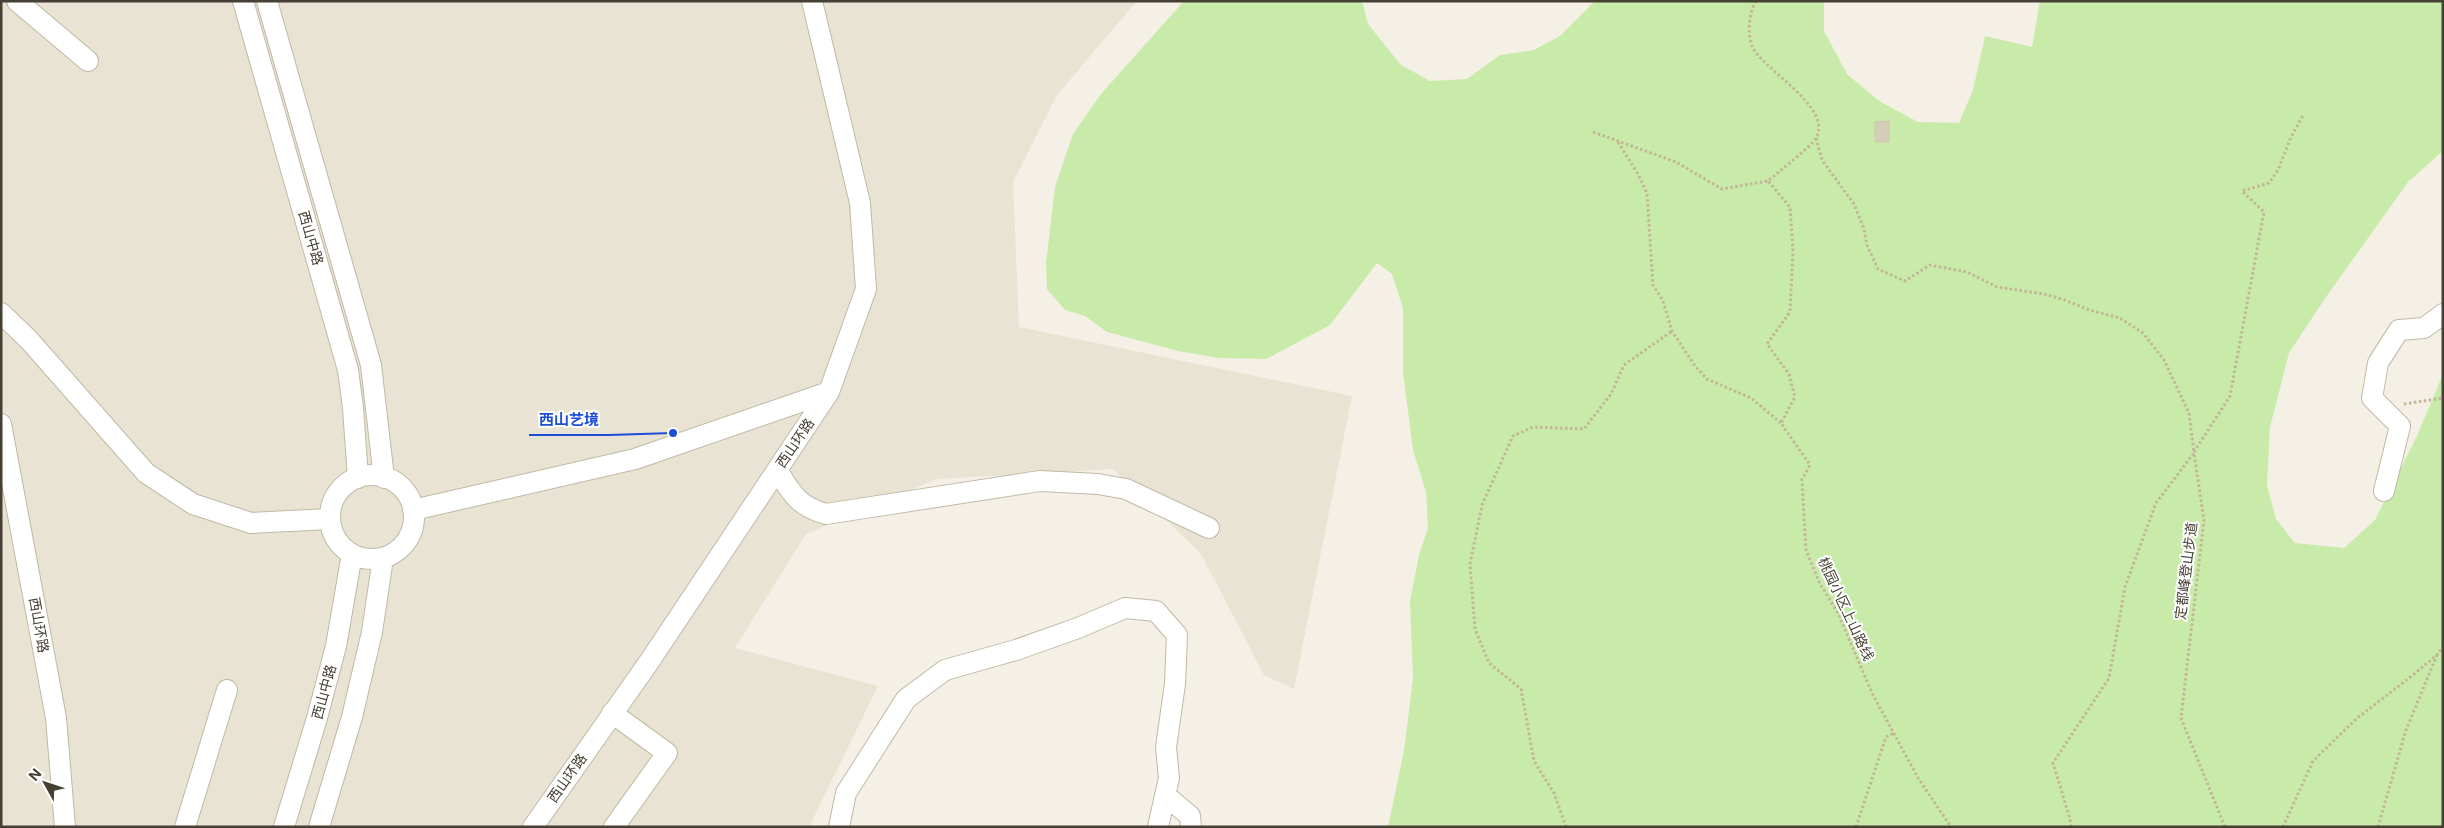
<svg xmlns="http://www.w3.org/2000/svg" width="2444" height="828" font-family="Inter,'Noto Sans SC',sans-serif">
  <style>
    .residential { fill: #e8e3d2 }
    .green { fill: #c9ebaa }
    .building { fill: #d6cdb9; stroke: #d1c5ac }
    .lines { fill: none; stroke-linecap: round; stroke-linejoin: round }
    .minor-casing { stroke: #c0b9a7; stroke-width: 22 }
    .path { stroke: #c2b697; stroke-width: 3; stroke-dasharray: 2.5 2.5; stroke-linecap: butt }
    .minor { stroke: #fff; stroke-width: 20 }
    .labels { text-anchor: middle; stroke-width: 4; stroke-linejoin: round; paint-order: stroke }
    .street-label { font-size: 14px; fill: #464034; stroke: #fff }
    .leader { fill: none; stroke: #1d4ed8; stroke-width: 2 }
    .callout-dot { fill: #1d4ed8; stroke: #fff; stroke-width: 2 }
    .callout-label { font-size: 15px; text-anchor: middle; font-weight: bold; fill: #1d4ed8; stroke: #fff; stroke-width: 4; stroke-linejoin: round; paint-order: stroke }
  </style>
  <rect width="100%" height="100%" fill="#f4f0e5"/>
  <path class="residential" d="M1,1H1137L1057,95L1013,182L1019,327L1352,396L1294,689L1264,675L1201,554L1113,469L937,479L806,534L735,648L878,686L809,827H1Z"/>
  <path class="green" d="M1184,1H1362L1368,24L1401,65L1430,81L1467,79L1500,55L1534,50L1560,36L1595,1H1824V31L1847,74L1879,101L1918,122L1959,123L1973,90L1985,36L2032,47L2040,1H2443V151L2408,182L2326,297L2289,353L2270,427L2267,485L2276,519L2295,543L2344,548L2375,520L2417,436L2443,374V827H1388L1404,751L1413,679L1410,601L1419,555L1428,528L1426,492L1413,450L1403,372V308L1392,274L1377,263L1330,325L1266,359L1219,358L1178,351L1107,332L1085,316L1065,310L1047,289L1046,263L1055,187L1073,134L1101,94Z"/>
  <path class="building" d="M1889,121V142H1875V122Z"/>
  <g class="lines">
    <g class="minor-casing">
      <path id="minor" d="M17,1L88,61
        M243,1L348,370L353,408L358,478
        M267,1L371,365L384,478
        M1,313L29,340L146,473L193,504L251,523L330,519
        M1,424L56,718L65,827
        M777,470C792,494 798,506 826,514L1040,481L1098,484L1126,489L1209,528
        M330 517a42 42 0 1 1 84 0a42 42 0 1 1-84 0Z
        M2384,491L2400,426L2372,398L2378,363L2399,330L2424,328L2443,314
        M413,510L635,459L829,392
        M612,713L667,753L614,827
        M1165,795L1190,816L1191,827
        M185,827L227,690
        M284,827L317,718L336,646L352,554
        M319,827L352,717L372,632L383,558
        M533,827L649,662L829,392L866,289L860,203L812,1
        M839,827L846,793L906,699L945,670L1016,650L1078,628L1125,608L1156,611L1177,635L1175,684L1166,747L1169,778L1158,827"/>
    </g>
    <path class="path" d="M1756,1C1749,13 1747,32 1752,46C1761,69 1834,107 1816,138C1812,146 1777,173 1768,181L1790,207L1793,251L1790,312L1767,344L1789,374L1795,397L1781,423L1810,465L1802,479L1806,550L1820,584L1838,613L1872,693L1918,778L1951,827
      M1593,132L1676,162L1722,189L1768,181
      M1816,138L1822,160L1854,204L1864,229L1867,245L1878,269L1905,281L1930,265L1967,272L1997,287L2044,294L2065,300L2089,310L2120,318L2143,333L2164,360L2189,413L2194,453
      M1618,142L1638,174L1647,193L1653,285L1663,301L1672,331L1695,366L1707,379L1751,398L1781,423
      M2404,404L2443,398
      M2194,452L2230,396L2264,212L2242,191L2269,183L2278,170L2291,137L2304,114
      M1566,827L1554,793L1534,761L1521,689L1489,663L1475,629L1470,564L1482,505L1513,436L1533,427L1584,429L1611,394L1624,365L1672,331
      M1856,827L1886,737L1894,733
      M2071,827L2070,819L2053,763L2109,678L2125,587L2156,503L2194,453L2204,520L2181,718L2225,827
      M2283,827L2313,761L2356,719L2413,675L2438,654L2443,646
      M2378,827L2406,730L2437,655
      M2442,827L2443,825"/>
    <use href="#minor" class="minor"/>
  </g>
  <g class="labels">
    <g class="street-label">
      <text transform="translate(311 238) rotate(74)" y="5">西山中路</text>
      <text transform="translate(795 443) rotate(-56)" y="5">西山环路</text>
      <text transform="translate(2186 571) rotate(-83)" y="5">定都峰登山步道</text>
      <text transform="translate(1846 609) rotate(65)" y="5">桃园小区上山路线</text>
      <text transform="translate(39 625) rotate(80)" y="5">西山环路</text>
      <text transform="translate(324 692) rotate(-75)" y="5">西山中路</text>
      <text transform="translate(567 778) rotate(-55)" y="5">西山环路</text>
    </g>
  </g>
  <path class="leader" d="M673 433L609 435H529"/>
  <circle class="callout-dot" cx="673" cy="433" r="5"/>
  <g class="callout-label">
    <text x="569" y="425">西山艺境</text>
  </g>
  <rect width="2444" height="828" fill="none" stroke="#464034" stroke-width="5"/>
  <g transform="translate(45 783) rotate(310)" stroke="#ffffff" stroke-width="4" paint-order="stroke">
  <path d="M0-4L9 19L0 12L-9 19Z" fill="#464034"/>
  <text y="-8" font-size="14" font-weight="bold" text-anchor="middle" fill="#464034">N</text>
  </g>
</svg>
